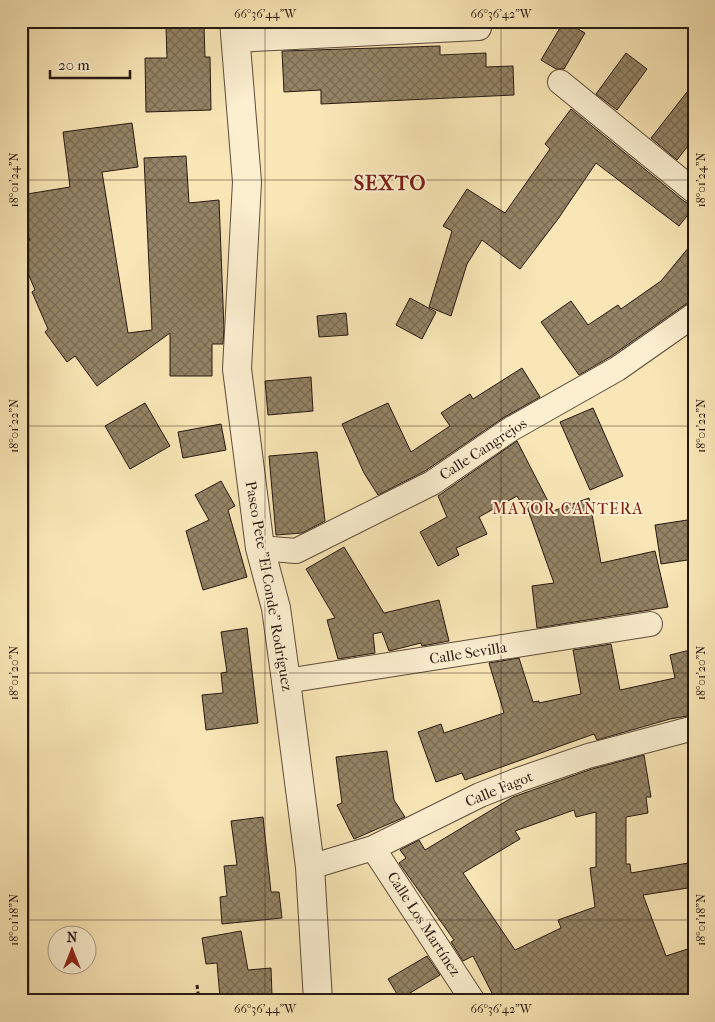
<svg xmlns="http://www.w3.org/2000/svg" width="715" height="1022" font-family="'IM FELL French Canon',serif">
  <style>
    .building { fill: url(#building-cross-hatch); stroke: #271910; fill-rule: evenodd }
    .lines { fill: none; stroke-linecap: round; stroke-linejoin: round }
    .minor-casing { stroke: #5c4c3a; stroke-width: 26 }
    .tertiary-casing { stroke: #5c4c3a; stroke-width: 30 }
    .path { stroke: #271910; stroke-width: 3; stroke-dasharray: 4 2.5; stroke-linecap: butt }
    .minor { stroke: #fbefd0; stroke-width: 24 }
    .tertiary { stroke: #fbefd0; stroke-width: 28 }
    .ticks { fill: none; stroke: #271910; stroke-width: 1; stroke-opacity: 0.45 }
    .labels { text-anchor: middle; stroke-width: 4; stroke-linejoin: round; paint-order: stroke }
    .street-label { font-size: 15px; fill: #271910; stroke: #fbefd0 }
    .neighbourhood-label { font-size: 16px; letter-spacing: 1px; fill: #7a1f14; stroke: #fbefd0 }
    .district-label { font-size: 20px; font-weight: bold; letter-spacing: 1px; fill: #7a1f14; stroke: #fbefd0 }
    .neatline { fill: none; stroke: #271910; stroke-width: 2 }
    .ticks-label { font-size: 12px; text-anchor: middle; fill: #271910 }
  </style>
  <defs>
    <pattern id="building-cross-hatch" width="8" height="8" patternUnits="userSpaceOnUse" patternTransform="scale(1.25)"><rect width="8" height="8" fill="#948466"/><path d="M0 0l8 8M0 8l8-8" fill="none" stroke="#796b53"/></pattern>
  </defs>
  <rect width="100%" height="100%" fill="#f9e6b6"/>
  <filter id="stains"><feTurbulence type="fractalNoise" baseFrequency=".004" numOctaves="4"/><feColorMatrix values="0 0 0 0 .2 0 0 0 0 .09 0 0 0 0 .02 0 0 0 .5 -.17"/></filter>
  <radialGradient id="worn" r=".72"><stop offset=".6" stop-color="#630" stop-opacity="0"/><stop offset="1" stop-color="#630" stop-opacity=".3"/></radialGradient>
  <path class="building" d="M564,21L585,33L564,69H556L541,60Z
    M204,26L205,57H210L211,110L146,112L145,58H167L166,27Z
    M440,46V55L486,53V67L513,66L514,95L321,104V90L284,92L282,51Z
    M626,53L647,69L617,110L596,94Z
    M694,83V138L677,160L651,138Z
    M571,109L685,202L694,204V207L679,226L596,163L558,219L520,269L482,240L467,264L451,316L429,307L452,231L443,226L467,189L505,213L550,149L545,144Z
    M132,123L138,167L102,172L128,333L152,330L144,158L186,156L189,203L219,200L224,329L223,344H212V376H170V333L97,386L75,356L67,362L45,332L48,329L32,292L35,290L21,256V244L30,240L21,221V195L70,187L63,132Z
    M694,241V301L686,304L610,357L579,375L541,322L571,301L588,325L618,305L621,309L661,281Z
    M410,298L436,312L422,339L396,325Z
    M346,313L348,335L319,337L317,316Z
    M522,368L540,397L503,418L425,471L378,495L364,473L342,424L388,403L411,452L450,426L441,413L470,394L473,399Z
    M311,377L313,411L268,415L265,381Z
    M145,403L170,446L130,469L105,426Z
    M593,408L623,476L590,490L560,422Z
    M221,424L226,450L183,458L178,432Z
    M517,441L553,511L589,498L601,563L655,551L668,607L537,628L532,586L554,583L527,507L524,508L517,496L479,517L487,534L456,548L459,555L438,566L420,532L447,517L438,496Z
    M317,452L325,521L302,533L276,535L269,456Z
    M221,481L235,506L228,510L247,577L203,590L186,531L209,520L195,495Z
    M694,519V559L661,564L655,525Z
    M344,547L384,613L439,600L449,641L422,646L421,643L389,651L382,632L373,634L375,653L338,659L327,620L335,618L306,569Z
    M247,628L258,723L206,730L202,695L223,693L221,673L227,672L221,632Z
    M611,644L620,690L675,678L670,655L694,649V715L670,719L597,740L594,734L465,780L462,773L436,782L418,732L441,724L444,733L504,713L489,663L519,658L533,702L539,701V703L581,694L573,650Z
    M387,751L394,800L405,817L354,839L337,805L342,803L336,757Z
    M644,755L651,797H646L648,813L626,817V864H630L631,873L694,862V887L643,895L666,956L694,947V996L677,1001H496L473,956L463,961L451,942L454,940L399,863L406,858L400,850L419,840L425,850L513,797L592,769ZM574,810L576,817L596,812V867L590,868L595,907L558,920L561,928L515,950L463,873L520,839L515,831Z
    M263,817L271,892H279L282,918L222,924L220,897L227,896L224,866L237,865L231,821Z
    M241,931L248,970L271,968L272,995L220,998L217,963L206,964L202,938Z
    M427,956L440,975L400,999L388,979Z"/>
  <g class="lines">
    <g class="minor-casing">
      <path id="minor" d="M235,40L479,28
        M560,82L694,191
        M260,548L296,551L432,483L511,429L617,369L694,315
        M286,681L650,624
        M373,848L473,1001
        M310,867L373,848L480,795L518,780L588,756L694,728"/>
    </g>
    <g class="tertiary-casing">
      <path id="tertiary" d="M234,21L247,182L237,369L260,548L276,608L286,681L310,867L318,1001"/>
    </g>
    <path class="path" d="M197,985L199,1001"/>
    <use href="#minor" class="minor"/>
    <use href="#tertiary" class="tertiary"/>
  </g>
  <path class="ticks" d="M29,21V1001M265,21V1001M501,21V1001M21,180H694M21,426H694M21,673H694M21,920H694"/>
  <g class="labels">
    <g class="street-label">
      <text transform="translate(483 449) rotate(-33)" y="5">Calle Cangrejos</text>
      <text transform="translate(269 586) rotate(80)" y="5">Paseo Pete "El Conde" Rodríguez</text>
      <text transform="translate(468 653) rotate(-9)" y="5">Calle Sevilla</text>
      <text transform="translate(499 789) rotate(-22)" y="5">Calle Fagot</text>
      <text transform="translate(424 924) rotate(57)" y="5">Calle Los Martínez</text>
    </g>
    <g class="neighbourhood-label">
      <text x="568" y="514">MAYOR CANTERA</text>
    </g>
    <g class="district-label">
      <text x="390" y="190">SEXTO</text>
    </g>
  </g>
  <rect width="715" height="1022" fill="none" stroke="#f9e6b6" stroke-width="55"/>
  <g transform="translate(72 950)"><circle r="24" fill="#fbefd0" stroke="#a69983"/>
  <path d="M0-4L9 19L0 12L-9 19Z" fill="#8f2418"/>
  <text y="-8" font-size="14" font-weight="bold" text-anchor="middle" fill="#271910">N</text>
  </g>
  <path d="M50 70v8h80v-8" fill="none" stroke="#271910" stroke-width="2.5"/>
  <text x="58" y="70" font-size="15" fill="#271910" stroke="#fbefd0" stroke-width="4" paint-order="stroke">20 m</text>
  <rect x="28" y="28" width="660" height="966" class="neatline"/>
  <g class="ticks-label">
    <text x="265" y="18">66°36'44"W</text>
    <text x="501" y="18">66°36'42"W</text>
    <text transform="translate(14 180) rotate(-90)" y="4">18°01'24"N</text>
    <text transform="translate(701 180) rotate(-90)" y="4">18°01'24"N</text>
    <text transform="translate(14 426) rotate(-90)" y="4">18°01'22"N</text>
    <text transform="translate(701 426) rotate(-90)" y="4">18°01'22"N</text>
    <text transform="translate(14 673) rotate(-90)" y="4">18°01'20"N</text>
    <text transform="translate(701 673) rotate(-90)" y="4">18°01'20"N</text>
    <text transform="translate(14 920) rotate(-90)" y="4">18°01'18"N</text>
    <text transform="translate(701 920) rotate(-90)" y="4">18°01'18"N</text>
    <text x="265" y="1013">66°36'44"W</text>
    <text x="501" y="1013">66°36'42"W</text>
  </g>
  <rect width="100%" height="100%" filter="url(#stains)"/>
  <rect width="100%" height="100%" fill="url(#worn)"/>
</svg>
